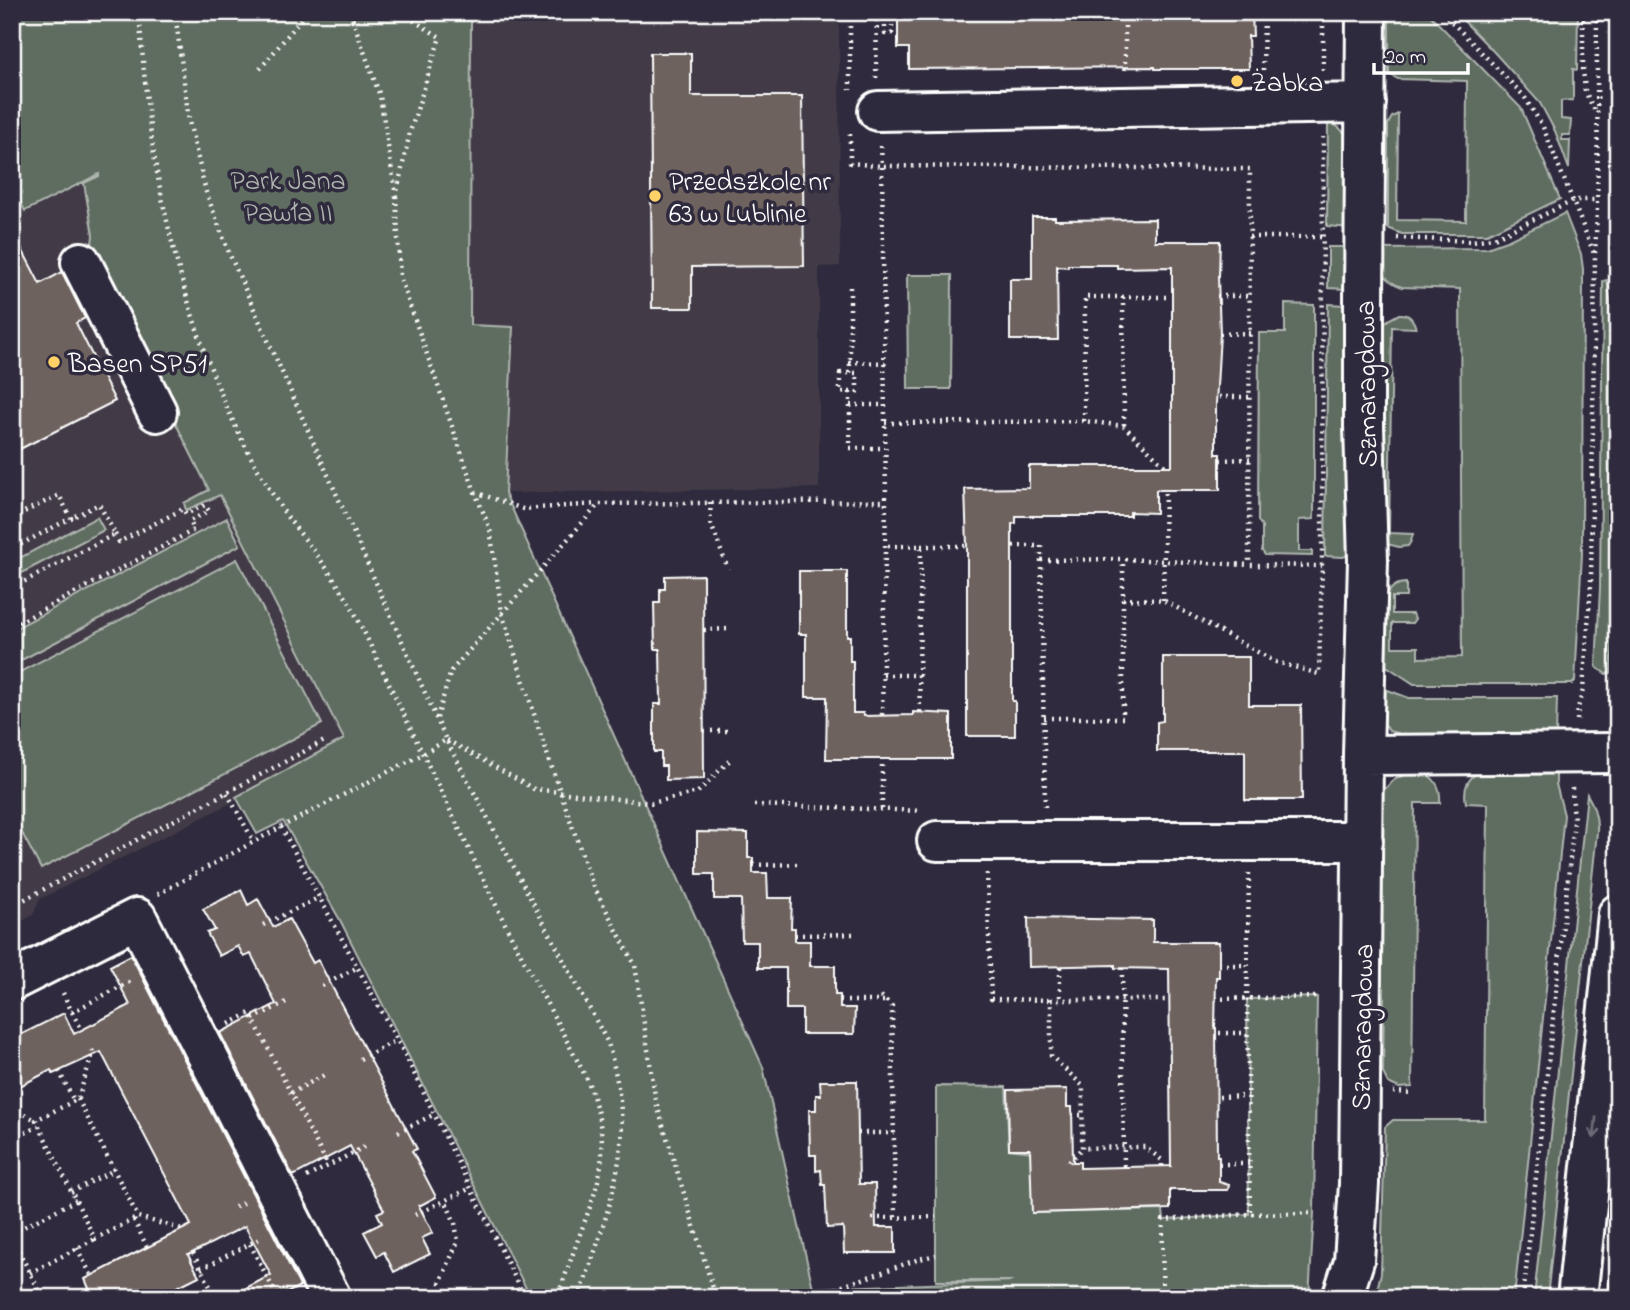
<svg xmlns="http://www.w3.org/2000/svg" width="1630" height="1310" font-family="'Indie Flower',sans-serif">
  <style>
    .built { fill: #423b47 }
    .green { fill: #5f6c61; stroke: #afb6b0; stroke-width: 2 }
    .building { fill: #6e625e; stroke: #fff; stroke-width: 2 }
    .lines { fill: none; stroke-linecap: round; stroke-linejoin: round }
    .minor-casing { stroke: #fff; stroke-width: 44 }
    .major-casing { stroke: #fff; stroke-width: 44 }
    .path { stroke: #fff; stroke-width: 4.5; stroke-dasharray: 2 5; stroke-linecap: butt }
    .minor { stroke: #2f2a3d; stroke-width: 38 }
    .major { stroke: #2f2a3d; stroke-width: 38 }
    .oneway { stroke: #6d6a77 }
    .poi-dot { fill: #ffd166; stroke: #2f2a3d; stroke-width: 2.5 }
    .labels { text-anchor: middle; stroke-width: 7; stroke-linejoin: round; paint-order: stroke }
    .poi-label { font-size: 28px; fill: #fff; stroke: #2f2a3d; text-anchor: start }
    .park-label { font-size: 28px; fill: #afb6b0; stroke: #2f2a3d }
    .street-label { font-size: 28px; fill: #fff; stroke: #2f2a3d }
  </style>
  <rect width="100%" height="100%" fill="#2f2a3d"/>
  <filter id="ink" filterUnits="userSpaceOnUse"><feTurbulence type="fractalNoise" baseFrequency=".0143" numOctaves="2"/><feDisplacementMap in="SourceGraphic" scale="14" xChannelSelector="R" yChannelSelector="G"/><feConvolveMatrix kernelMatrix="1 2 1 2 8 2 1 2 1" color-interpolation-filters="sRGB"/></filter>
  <g filter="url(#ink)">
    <path class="built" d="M471,12H839L840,266L819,267V488L505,493L513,327L470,326Z
      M12,25L98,173L125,309L344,739L263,787L40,899L33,915L12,927Z"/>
    <path class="green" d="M12,12H471L470,325L513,327L505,493L763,1067L813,1288L1013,1281H936V1086L1006,1087L1009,1149L1033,1152L1032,1213L1163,1210L1164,1220L1249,1214L1247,999L1317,997L1314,1213L1309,1298H531L340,920L283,821L257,834L236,797L344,739L220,495L186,510L184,503L209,490L91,253L93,235L84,183L99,176V174L25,211L12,186Z
      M1389,12H1427L1521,108L1560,199L1487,234H1402L1388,228V124L1392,117L1398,114L1397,220L1466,221L1467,81L1398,79L1389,74Z
      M1455,12H1578L1577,70L1573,69V100L1561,101V119L1571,120L1570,135H1562V140H1570L1569,169L1555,131L1540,103L1493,51Z
      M1328,121C1337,126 1344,130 1348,139L1351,228L1327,226Z
      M1565,213L1581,254L1583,269L1582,554L1575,681L1572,684H1414L1385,665C1385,651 1383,605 1387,595C1391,587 1398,583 1406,583V597H1392V614H1412L1415,619L1412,623H1392V647H1418V658L1462,657L1460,289L1402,287C1383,281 1380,268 1380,249L1487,248L1509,240Z
      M1328,247H1350L1346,289L1328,288Z
      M907,275H952L951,389H908Z
      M1607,280L1617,342V434L1615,435L1614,623L1611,673L1606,674L1596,667L1600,588L1603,281Z
      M1285,304L1314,305V519L1299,520V551H1312V556L1265,555L1262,551V526L1258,521L1259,333H1285Z
      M1328,304L1346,305L1349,310L1348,555L1343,557L1325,556Z
      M1399,314C1409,313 1413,319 1416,328L1392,327L1389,533L1413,534L1411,541L1408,546L1399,547L1387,544L1378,523L1383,326L1388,320Z
      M97,517L104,530L12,578V562Z
      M227,518L240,545L12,665V630Z
      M237,559L322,724L41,869L12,814V676Z
      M1377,686L1409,698H1557L1556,736L1405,735L1389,731L1379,715Z
      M1480,771L1556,772V784L1564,815L1514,1298H1375L1381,1273L1385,1127L1393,1120H1485L1488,804L1466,803C1463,788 1467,779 1480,771Z
      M1425,773C1437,780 1441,789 1440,803H1415L1412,1087L1399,1088L1388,1083L1383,1073L1384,988L1374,987L1376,802C1391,778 1397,774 1425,773Z
      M1587,794C1595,807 1598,818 1597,832L1547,1298H1534Z
      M1618,1179V1298H1608Z"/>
    <path class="building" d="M898,12H1252L1253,36H1248L1249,69H1155V67L909,69V48H898Z
      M650,53H691V96H802L804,266L692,267V308H652Z
      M1032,217H1055V220L1155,219V241H1220L1219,276H1218L1220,334L1216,404V454H1220V490H1156V513L1130,512V516H1016V523L1012,524V701H1015V736H967V546L965,489L1029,488V466H1172V267L1117,268V265H1068V267L1057,266L1058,340H1010V279H1032Z
      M12,230L40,284L62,272L85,318L76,323L115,401L12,453Z
      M799,571H847V636H850V661H853V713H863L864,716L913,715V712L951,714V759H826L827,697H806V634H799Z
      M703,575L704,779L666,780V766H661V752H654V704H661L660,649H655L654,603H660V589H665V576Z
      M1163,657H1249V705H1301L1302,800H1245V751H1157V722L1163,721Z
      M697,832L748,833V858H753V873H767L768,898H792L791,928H795V941H810V966H835V995H840V1008H855L854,1034H802V1009H786V968H758V942H742L741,899H714V874H697Z
      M241,890L248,905L258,899L273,927L289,919L313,963L318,960L417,1149L412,1151L436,1197L419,1206L433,1233L422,1238L430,1254L394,1272L384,1252L377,1256L364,1232L382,1223L377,1213L384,1210L350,1146L293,1176L220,1033L276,1004L251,954L244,957L238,946L219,956L207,933L215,930L203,909Z
      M1028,918L1153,920V942H1219V977H1216L1215,1028H1216L1217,1156H1219V1182L1229,1185L1228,1190H1170V1209L1032,1213L1030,1149H1009L1008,1090L1067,1089V1107H1072L1073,1162H1080V1168L1171,1166L1169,969L1115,968V965L1029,967Z
      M131,955L300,1286L278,1298H227L271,1275L245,1226L188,1255L199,1276L155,1298H93L85,1279L191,1225L101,1052L53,1074L51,1070L12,1090V1039L64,1013L74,1034L130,1005L110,966Z
      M820,1081H857L859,1184H875L876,1227H895V1253H844L843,1227L827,1228L825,1185H822L821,1170L816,1171V1155H810L809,1110H816V1095H821Z"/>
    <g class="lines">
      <g class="minor-casing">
        <path id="minor" d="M878,111L1366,103
          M81,262L157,412
          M1363,755L1618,753
          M937,841H1363
          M12,981L137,918L331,1298
          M1342,1298L1354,1261L1359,1184L1363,755L1368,560L1364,426V303L1366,12"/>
      </g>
      <g class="major-casing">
        <path id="major" d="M1577,1298L1618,914"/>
      </g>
      <path class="path" d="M139,12C143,62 147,112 155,161C173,264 206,377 257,468C267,485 277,502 288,518C301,535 315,551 327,569C335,580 343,593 351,605L508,930L587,1079C596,1103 603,1127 602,1153C601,1179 592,1202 583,1226C574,1250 566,1274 557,1298
        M175,12L189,121L206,192L229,253L446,740L608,1043C617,1075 624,1111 621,1145C615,1198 596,1248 579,1298
        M350,12L380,96L396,196L410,132L440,37L400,12
        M850,12V90
        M885,12V34L892,33V12
        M1125,12V73
        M1323,12V71
        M1442,12L1524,96L1543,127L1595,256L1591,585L1583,690L1578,708L1577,720
        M1583,12V69L1585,91L1596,114
        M260,69L307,12
        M1263,70L1264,12
        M876,78L877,12
        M850,134V163L882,166L1250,169L1249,565
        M881,146L882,166L886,501L882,716
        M396,196L400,277L475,492L490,529L502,613L542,739L592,883L635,965L656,1102L716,1298
        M12,199L19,213
        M1249,237H1322
        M1397,238L1472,241L1494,238L1573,201L1579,200H1598
        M1595,253C1600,173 1596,92 1597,12
        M1217,296H1250
        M1123,297L1124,426
        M1220,334L1250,333
        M849,362L885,363
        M840,373H857V392H840Z
        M850,373V282
        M850,392V448H885
        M1219,397H1249
        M850,405H884
        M1084,421L1085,297H1172
        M885,423L1084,421L1124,426L1165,466
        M1220,460L1250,459
        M475,492L523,509L598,504
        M710,502L711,524L728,569
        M12,518L59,495L71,518L12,549
        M921,546H967
        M1013,546H1041V560L1123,559L1249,565L1322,566
        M1041,560L1045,808
        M12,588L115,534L99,504L71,518
        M1123,599L1163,600L1276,662L1319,674L1322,566L1323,137
        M1163,600L1165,490
        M12,626L194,530L190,521L209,511L205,505L186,514L183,509L119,542L115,534
        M704,630L729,629
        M883,675H919L921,546H885
        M919,675L920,712
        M437,718L451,671L599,504L886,501
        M1044,718H1123V559
        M704,731H729
        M447,740L534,789L652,803L698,792L730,760
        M227,793L254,842
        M754,805L921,811
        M882,809V759
        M281,827L403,1051L525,1298
        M753,865L801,864
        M987,873L991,999L1051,1000
        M1249,873L1247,999L1250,1214L1314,1213
        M158,894L281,827L423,754L446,740
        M12,906L326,740
        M263,925L320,897
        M795,935L857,934
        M1219,965H1247
        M1060,967V1000
        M1122,968L1124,1167
        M322,986L358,967
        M63,993L72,1012L133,980
        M881,996L892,1006L895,1218
        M1215,999L1317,997
        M840,1001H884
        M72,1012L82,1030
        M253,1019L288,1001
        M229,1024L250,1013L328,1166
        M1219,1033H1247
        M92,1050L93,1052L78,1099L36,1120L95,1239L138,1217L181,1229L182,1232
        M360,1059L397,1040
        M59,1071L74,1101
        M1393,1092L1412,1093
        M291,1093L326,1074
        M1219,1097L1248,1096
        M78,1099L138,1217
        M12,1108L36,1120
        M1072,1115H1082
        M398,1132L435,1114
        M858,1133H894
        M19,1136L39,1126
        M1069,1162L1082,1148
        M1219,1164H1249
        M1162,1166V1160L1145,1147L1082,1148L1083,1086L1051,1056V1000H1169
        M307,1177L364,1147
        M71,1192L114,1170
        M235,1207L244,1202
        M415,1215L471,1188
        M872,1218L936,1217
        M134,1220L147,1247
        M12,1233L76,1200
        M12,1238L43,1298
        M250,1244L278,1298
        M77,1248L91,1275
        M193,1253L216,1298
        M201,1269L261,1238
        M30,1273L95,1239
        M441,1298L440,1283L458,1241L455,1223L445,1200
        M775,1298L799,1296L856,1298
        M809,1298L919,1259L936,1255
        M1162,1298L1163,1220L1250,1214
        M1523,1298L1574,822L1572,788"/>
      <use href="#minor" class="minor"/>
      <use href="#major" class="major"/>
    </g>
    <defs><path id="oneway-shaft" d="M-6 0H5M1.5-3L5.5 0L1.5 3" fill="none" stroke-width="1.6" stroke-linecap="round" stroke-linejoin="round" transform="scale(1.75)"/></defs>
    <use class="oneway" href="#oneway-shaft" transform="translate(1595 1128) rotate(96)"/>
  </g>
  <g class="poi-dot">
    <circle cx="1237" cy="81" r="7"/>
    <circle cx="655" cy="196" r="7"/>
    <circle cx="54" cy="362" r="7"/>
  </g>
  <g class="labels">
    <g class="poi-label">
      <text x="1251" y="91">Żabka</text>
      <text x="669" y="190">Przedszkole nr<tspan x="669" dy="32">63 w Lublinie</tspan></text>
      <text x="68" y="372">Basen SP51</text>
    </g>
    <g class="park-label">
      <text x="288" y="189">Park Jana<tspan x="288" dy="32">Pawła II</tspan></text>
    </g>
    <g class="street-label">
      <text transform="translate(1365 384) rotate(-91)" y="10">Szmaragdowa</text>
      <text transform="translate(1361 1027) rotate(-89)" y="10">Szmaragdowa</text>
    </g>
  </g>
  <rect width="1630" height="1310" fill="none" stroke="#2f2a3d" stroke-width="42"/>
  <rect x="21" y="21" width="1588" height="1268" fill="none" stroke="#fff" stroke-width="2.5" filter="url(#ink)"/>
  <path d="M1374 63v10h94v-10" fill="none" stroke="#ffffff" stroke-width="3.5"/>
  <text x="1385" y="63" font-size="21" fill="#ffffff" stroke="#2f2a3d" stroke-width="5" paint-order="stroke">20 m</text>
</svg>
